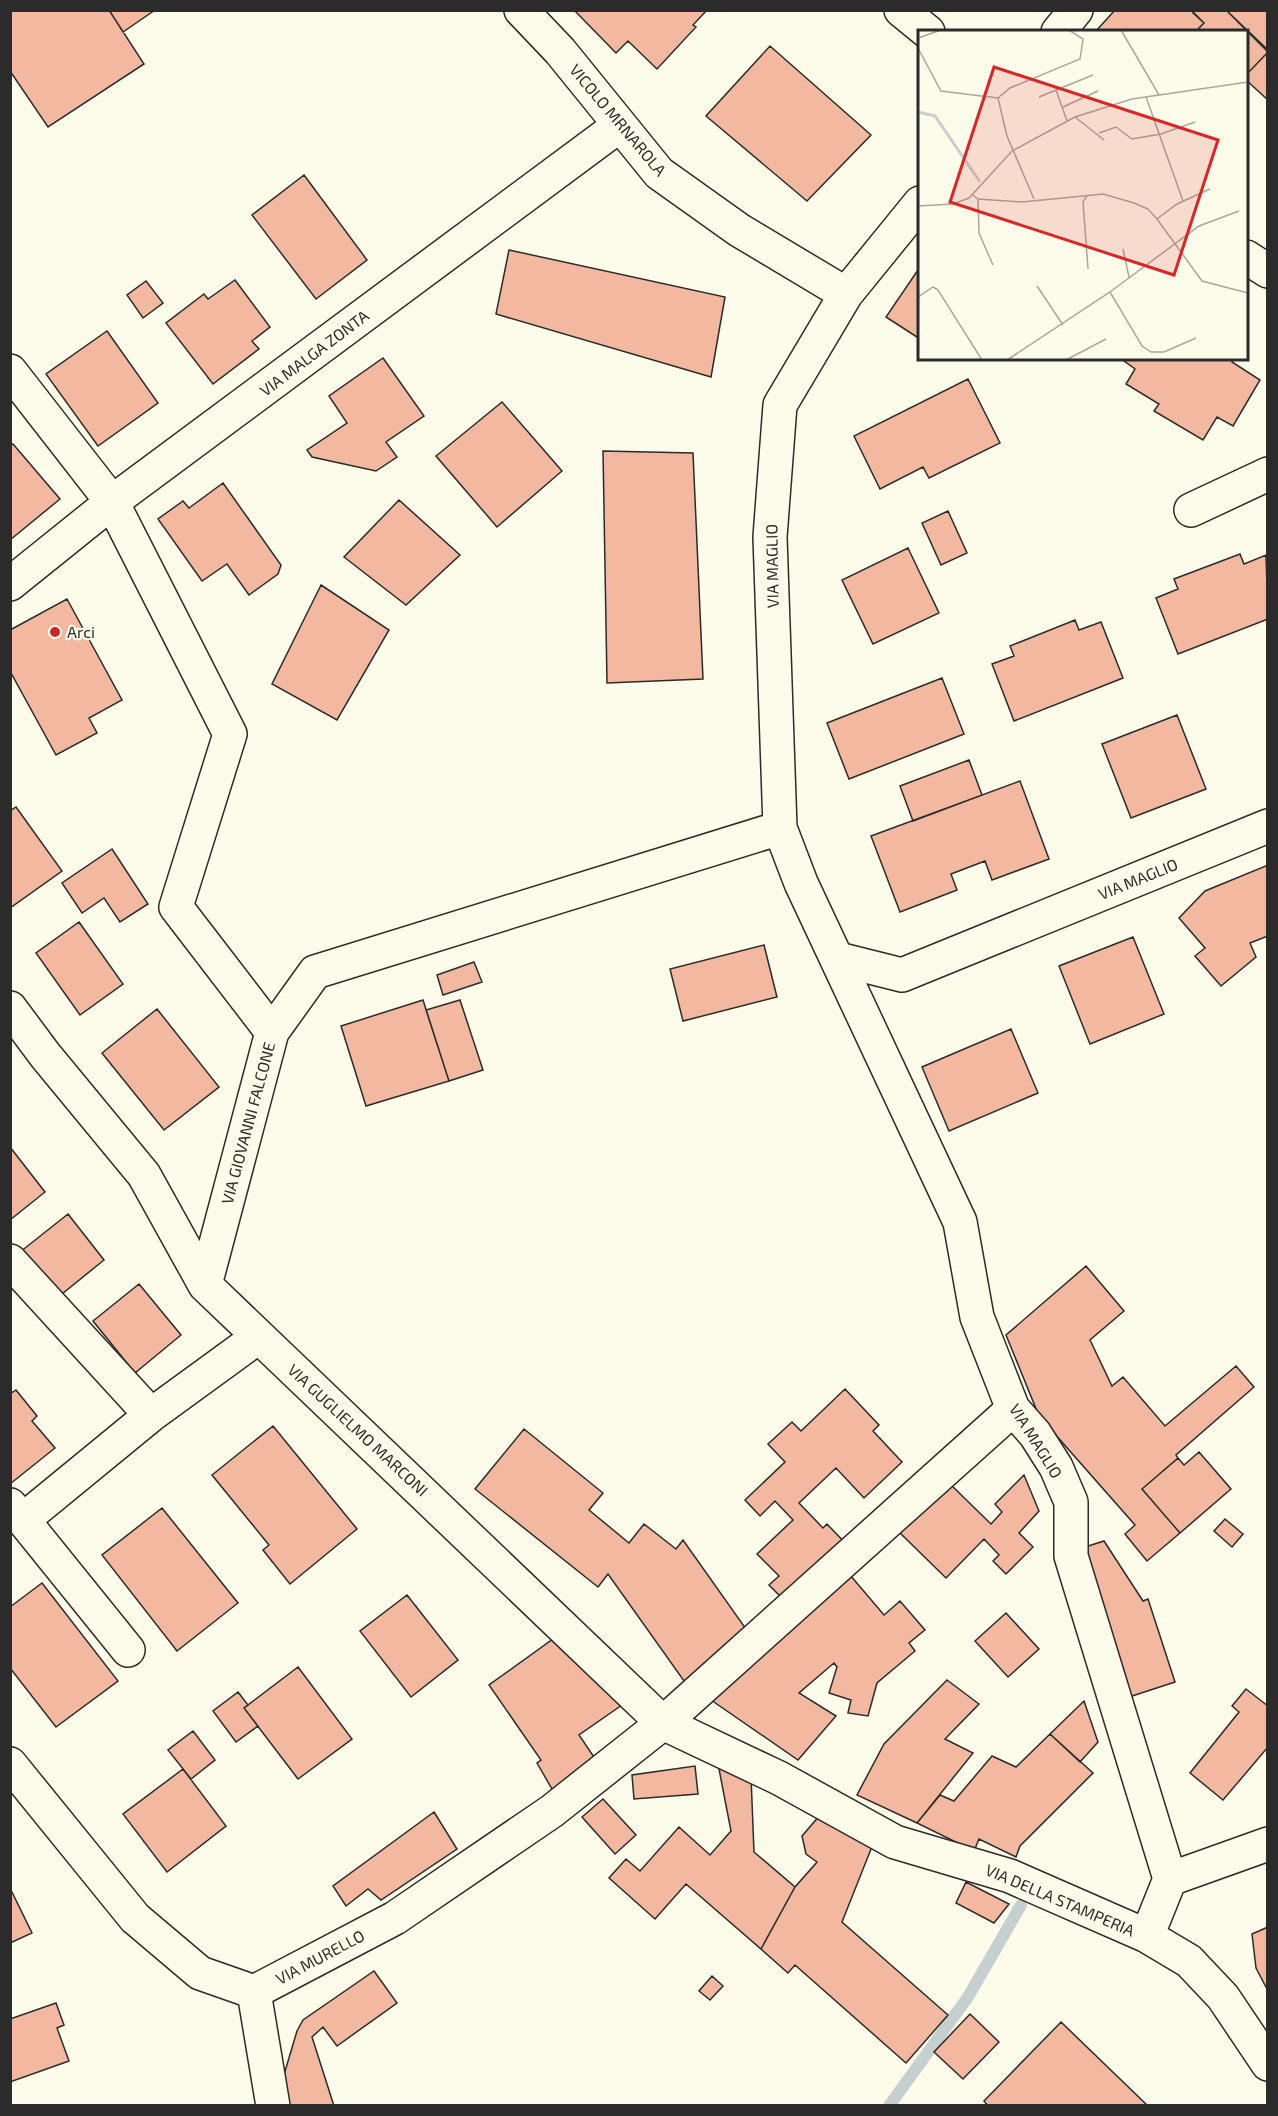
<svg xmlns="http://www.w3.org/2000/svg" width="1278" height="2116" font-family="'Exo 2',sans-serif">
  <style>
    .lines { fill: none; stroke-linecap: round; stroke-linejoin: round }
    .stream { stroke: #c7d0d0; stroke-width: 12 }
    .building { fill: #f2b8a0; stroke: #2b2b2b; stroke-width: 1.5 }
    .minor-casing { stroke: #2b2b2b; stroke-width: 36 }
    .minor { stroke: #fdfbea; stroke-width: 33 }
    .poi-dot { fill: #c62828; stroke: #fdfbea; stroke-width: 2 }
    .labels { text-anchor: middle; stroke-width: 4.5; stroke-linejoin: round; paint-order: stroke }
    .street-label { font-size: 16px; fill: #2b2b2b; stroke: #fdfbea }
    .poi-label { font-size: 16px; fill: #2b2b2b; stroke: #fdfbea; text-anchor: start }
    .inset-river { fill: none; stroke: #c7d0d0; stroke-width: 3 }
    .inset-road { fill: none; stroke: #a9a89e; stroke-width: 1.5 }
    .view { fill: #d62828; fill-opacity: 0.15; stroke: #d62828; stroke-width: 3 }
    .inset-edge { fill: none; stroke: #2b2b2b; stroke-width: 3 }
  </style>
  <rect width="100%" height="100%" fill="#fdfbea"/>
  <g class="lines">
    <path class="stream" d="M889,2106L968,1997L1021,1905"/>
  </g>
  <path class="building" d="M10,10H109L144,64L48,127L10,71Z
    M109,10H155L123,32Z
    M574,10H707L693,25L696,27L657,69L628,41L616,53Z
    M1115,10H1191L1204,23L1195,32H1095Z
    M1195,10H1226L1268,52L1246,75V32H1195L1204,23L1193,13Z
    M1226,10H1268V50Z
    M770,46L871,135L807,201L706,116Z
    M1268,52V100L1246,80V75Z
    M304,175L367,260L316,299L252,215Z
    M509,250L725,297L711,377L496,314Z
    M920,267V339L886,317Z
    M235,280L270,327L252,341L259,349L213,384L166,323L204,294L208,299Z
    M146,281L163,303L143,318L127,295Z
    M107,331L158,403L98,446L46,374Z
    M383,358L424,416L386,442L397,457L376,471L312,457L307,450L347,423L329,396Z
    M1120,358H1234L1232,362L1260,380L1233,426L1217,417L1203,440L1154,411L1159,404L1126,384L1135,369Z
    M968,379L1000,443L929,478L923,467L880,489L854,436Z
    M502,402L562,471L497,527L436,456Z
    M13,444L60,499L10,540V446Z
    M603,451L693,453L703,679L607,683Z
    M223,483L281,565L278,574L249,595L227,564L202,581L158,519L183,501L189,508Z
    M399,500L460,555L406,605L344,557Z
    M948,511L967,553L941,565L922,523Z
    M908,548L939,613L873,644L842,580Z
    M1240,554L1244,564L1266,555L1268,619L1178,654L1156,598L1178,589L1174,579Z
    M321,585L389,630L337,720L272,684Z
    M67,599L122,700L89,718L97,733L56,755L10,671V630Z
    M1075,620L1079,630L1101,622L1123,678L1014,721L992,664L1014,656L1010,646Z
    M942,678L964,734L849,779L827,723Z
    M1177,715L1206,789L1131,818L1102,744Z
    M969,760L982,795L913,821L900,786Z
    M1020,781L1049,859L992,880L985,861L951,874L957,890L900,912L871,836Z
    M16,807L62,871L10,908V811Z
    M112,849L148,904L120,922L104,898L82,913L62,883Z
    M1268,865V936L1250,943L1256,957L1221,986L1195,956L1205,948L1179,918L1205,891Z
    M79,922L123,984L80,1015L36,953Z
    M1133,937L1164,1014L1090,1044L1059,966Z
    M764,945L777,997L683,1021L670,969Z
    M474,962L482,982L443,995L437,975Z
    M423,1000L449,1081L366,1106L341,1026Z
    M460,1000L483,1070L449,1081L426,1010Z
    M157,1009L219,1087L164,1130L102,1053Z
    M1011,1029L1038,1093L949,1131L922,1067Z
    M10,1147L45,1192L10,1220Z
    M68,1214L104,1260L57,1298L20,1252Z
    M1086,1266L1124,1311L1090,1340L1112,1386L1123,1377L1165,1426L1236,1366L1254,1387L1176,1455L1178,1458L1142,1489L1180,1533L1147,1561L1125,1534L1135,1525L1039,1416L1006,1335Z
    M139,1284L181,1335L135,1373L93,1321Z
    M845,1389L879,1425L873,1431L902,1462L864,1498L836,1468L799,1503L823,1528L827,1524L850,1548L789,1605L769,1585L779,1576L757,1554L793,1520L775,1501L760,1516L745,1500L785,1462L768,1444L792,1422L801,1431Z
    M16,1390L37,1416L32,1421L55,1448L10,1484V1394Z
    M273,1426L357,1529L290,1584L263,1550L269,1545L212,1475Z
    M524,1429L603,1493L589,1510L629,1543L644,1524L676,1549L683,1540L751,1636L689,1688L608,1574L598,1587L475,1489Z
    M1199,1452L1231,1489L1180,1533L1142,1489L1178,1458L1184,1465Z
    M1024,1475L1039,1511L1019,1533L1033,1547L1006,1574L993,1561L999,1555L984,1539L946,1578L899,1532L948,1482L991,1524L1002,1512L995,1504Z
    M162,1508L238,1603L177,1651L102,1555Z
    M1225,1519L1243,1534L1232,1547L1214,1531Z
    M1104,1541L1143,1601L1148,1599L1175,1682L1129,1697L1082,1548Z
    M850,1575L884,1615L900,1601L925,1630L909,1643L915,1651L877,1683L868,1716L848,1713L851,1700L829,1693L837,1667L834,1663L799,1693L836,1716L798,1760L711,1700Z
    M42,1583L118,1681L56,1727L10,1668V1607Z
    M407,1595L458,1660L411,1697L360,1631Z
    M1006,1613L1039,1649L1008,1677L975,1641Z
    M553,1639L622,1705L579,1735L600,1766L556,1796L537,1763L541,1760L489,1685Z
    M298,1667L352,1739L298,1779L244,1708Z
    M947,1680L979,1704L945,1739L973,1753L917,1823L857,1795L884,1744Z
    M1246,1689L1268,1706V1747L1223,1800L1190,1773L1239,1712L1232,1706Z
    M238,1692L248,1705L244,1708L258,1726L236,1742L213,1711Z
    M1084,1701L1098,1742L1080,1762L1050,1734Z
    M193,1731L215,1760L191,1779L168,1750Z
    M1050,1734L1093,1773L1020,1846L1016,1857L979,1839L974,1851L917,1823L940,1795L954,1801L992,1756L1016,1767Z
    M695,1766L698,1794L634,1799L632,1775Z
    M183,1769L226,1826L167,1872L123,1814Z
    M719,1769L751,1776L754,1852L795,1887L761,1949L686,1884L655,1919L609,1878L626,1859L640,1871L679,1827L710,1855L731,1831Z
    M603,1799L636,1835L615,1854L582,1817Z
    M434,1812L457,1849L381,1900L368,1889L346,1906L333,1886Z
    M821,1814L877,1834L842,1922L948,2015L906,2063L795,1965L788,1973L761,1949L795,1887L817,1862L806,1854L802,1836Z
    M966,1882L1009,1904L994,1923L956,1903Z
    M10,1888L32,1933L10,1943Z
    M1268,1927V1991L1256,1968L1252,1934Z
    M374,1971L397,2003L337,2046L323,2027L312,2037L334,2106H290L283,2078L297,2031L303,2020Z
    M712,1976L723,1986L710,2000L699,1991Z
    M56,2003L64,2025L57,2028L69,2061L10,2082V2019Z
    M970,2014L999,2042L963,2079L934,2052Z
    M1061,2022L1148,2106H988L984,2101Z"/>
  <g class="lines">
    <g class="minor-casing">
      <path id="minor" d="M521,10L560,51L659,173L739,230L846,294
        M901,10L928,32
        M1058,32L1076,10
        M920,203L846,294L780,405L770,537L780,828L801,883L960,1222L977,1317L1013,1409L1035,1434L1056,1467L1071,1502V1556L1170,1879L1147,1936
        M1246,257L1268,271
        M10,371L112,502L230,734L176,907L272,1032
        M1191,510L1268,474
        M10,584L112,502L620,125
        M838,959L902,975L1268,826
        M10,1008L45,1055L144,1175L205,1285L663,1723L779,1778L895,1842L1010,1876L1147,1936L1189,1961L1223,1997L1268,2064
        M10,1261L151,1415
        M205,1285L272,1032L315,972L780,828
        M10,1505L23,1520L151,1415L258,1337
        M23,1520L128,1650
        M10,1764L135,1918L200,1973L254,1992L395,1918L552,1811L663,1723L1013,1409
        M1170,1879L1268,1844
        M254,1992L273,2106"/>
    </g>
    <use href="#minor" class="minor"/>
  </g>
  <circle class="poi-dot" cx="55" cy="632" r="6"/>
  <g class="labels">
    <g class="street-label">
      <text transform="translate(618 120) rotate(50)" y="6">VICOLO MRNAROLA</text>
      <text transform="translate(314 353) rotate(-37)" y="6">VIA MALGA ZONTA</text>
      <text transform="translate(772 566) rotate(-91)" y="6">VIA MAGLIO</text>
      <text transform="translate(1138 879) rotate(-22)" y="6">VIA MAGLIO</text>
      <text transform="translate(248 1123) rotate(-75)" y="6">VIA GIOVANNI FALCONE</text>
      <text transform="translate(358 1430) rotate(43)" y="6">VIA GUGLIELMO MARCONI</text>
      <text transform="translate(1036 1441) rotate(58)" y="6">VIA MAGLIO</text>
      <text transform="translate(1060 1900) rotate(23)" y="6">VIA DELLA STAMPERIA</text>
      <text transform="translate(320 1957) rotate(-28)" y="6">VIA MURELLO</text>
    </g>
    <g class="poi-label">
      <text x="67" y="638">Arci</text>
    </g>
  </g>
  <g transform="translate(918 30)">
    <rect width="330" height="330" fill="#fdfbea"/>
    <path class="inset-river" d="M0,82L17,86L62,152"/>
    <path class="inset-road" d="M203,0L241,65M0,8L23,0M0,18L23,61L80,68M121,67L138,60M228,67L265,171M145,77L180,61M157,87L186,110M149,91L138,60L175,45M181,103L198,97L214,109L243,104L277,92M55,165L60,169L104,172L185,164L216,173L230,179L239,189L284,251L330,263M169,166L165,172L170,239M60,169L61,203L75,235M116,169L89,106L80,68L92,58L162,29L165,9L151,0M0,176L35,174L51,168L94,121L157,87L214,69L330,52M239,189L259,174L292,159M205,219L211,247M119,256L145,295M192,262L224,316L233,322H246L278,308M0,267L15,257L20,260L64,330M89,330L192,262L281,196L321,181M148,330L188,309"/>
    <path class="view" d="M76,37L300,110L256,245L32,172Z"/>
    <rect width="330" height="330" class="inset-edge"/>
  </g>
  <rect width="1278" height="2116" fill="none" stroke="#2b2b2b" stroke-width="24"/>
</svg>
